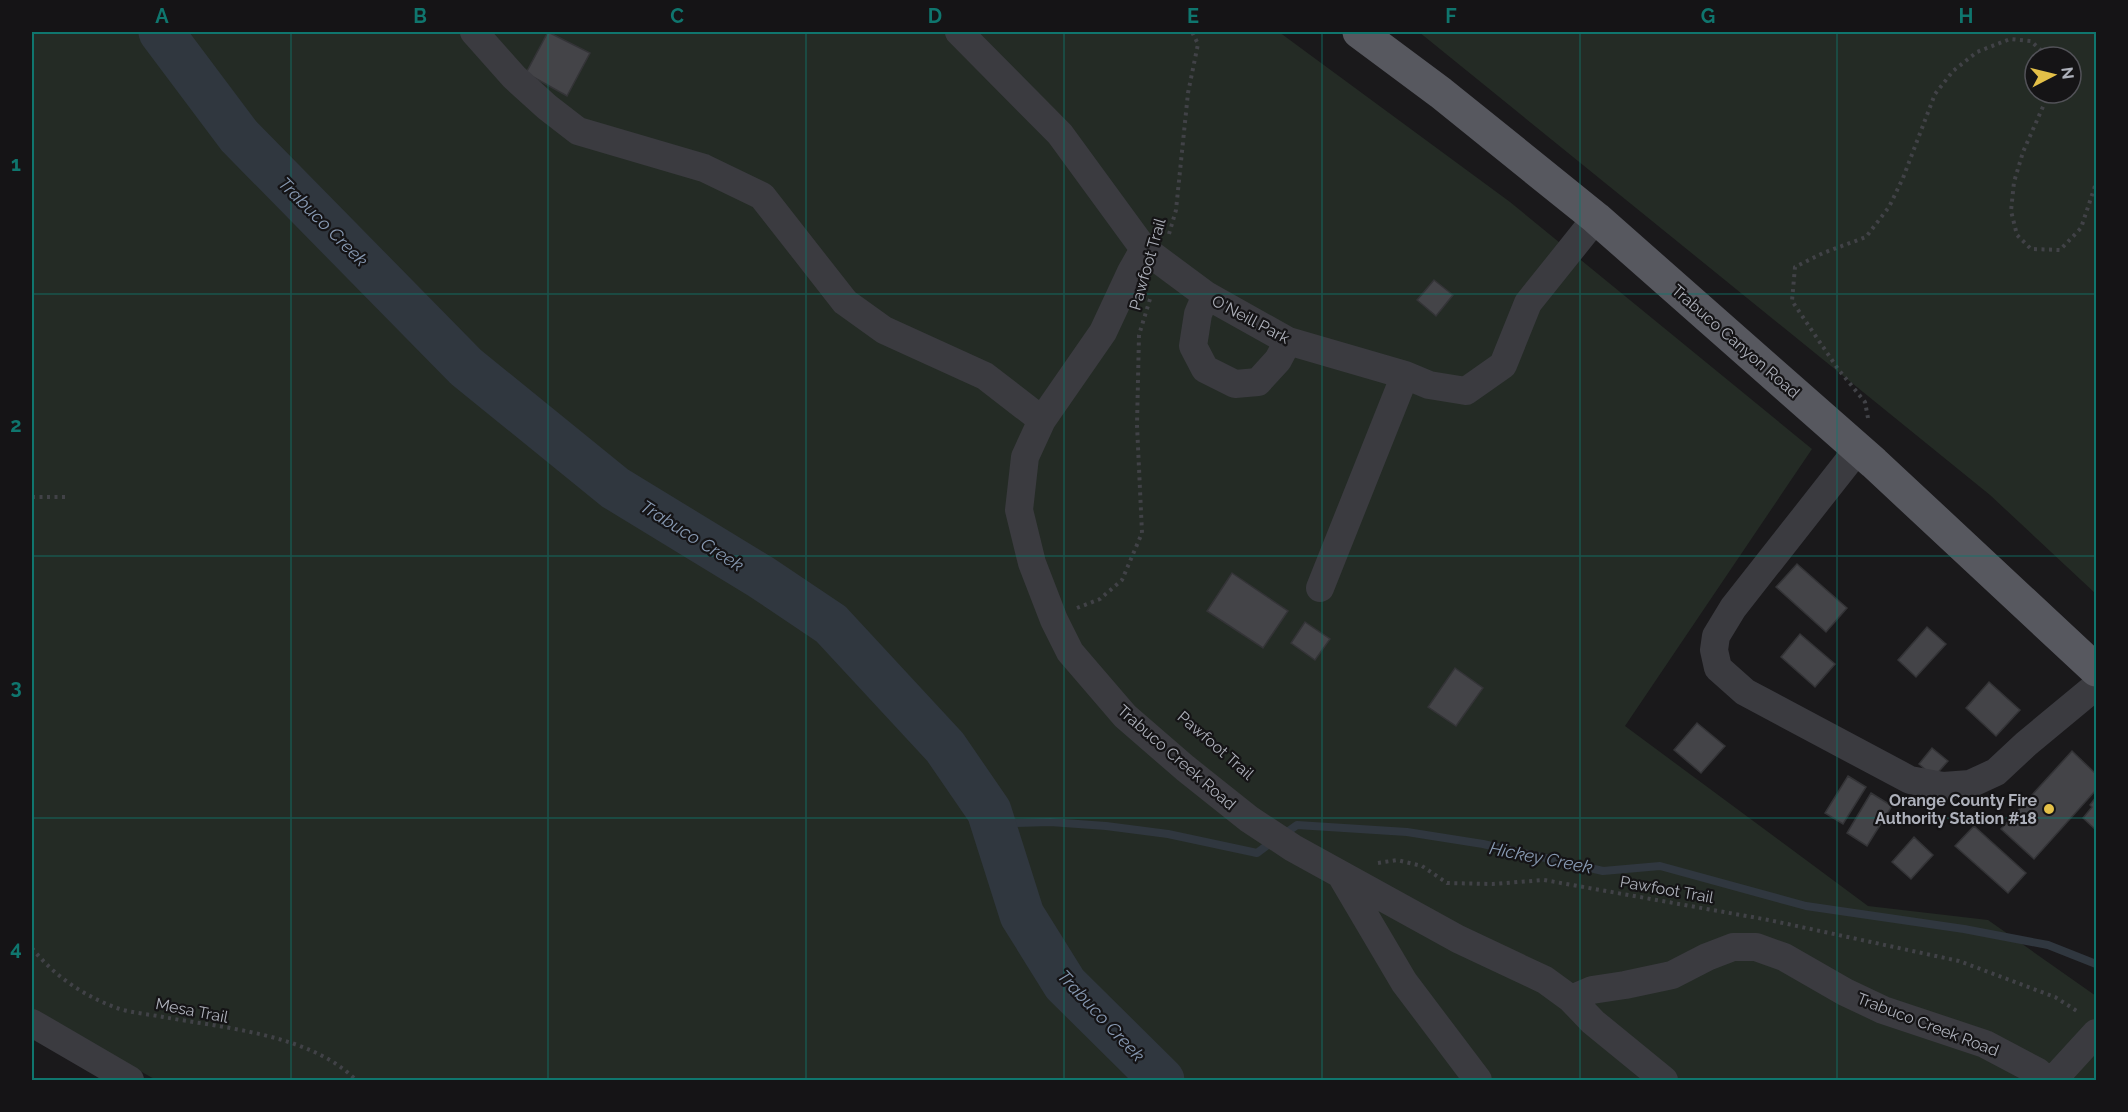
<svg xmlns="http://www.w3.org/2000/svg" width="2128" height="1112" font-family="Raleway,sans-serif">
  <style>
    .green { fill: #242b25; fill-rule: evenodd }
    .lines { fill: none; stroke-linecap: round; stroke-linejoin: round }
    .stream { stroke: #30373f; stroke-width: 8 }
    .river { stroke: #30373f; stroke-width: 45 }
    .building { fill: #444448; stroke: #343437; stroke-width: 1.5 }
    .path { stroke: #414247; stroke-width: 4; stroke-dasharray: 3 4.5; stroke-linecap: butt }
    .minor { stroke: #3b3b40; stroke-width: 28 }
    .major { stroke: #57585f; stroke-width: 33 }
    .grid { fill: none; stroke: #0f766e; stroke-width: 1.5; stroke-opacity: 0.55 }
    .poi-dot { fill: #e4c048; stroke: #151416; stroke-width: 2 }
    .labels { text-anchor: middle; stroke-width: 4.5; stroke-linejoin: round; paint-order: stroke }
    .street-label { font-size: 16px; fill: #adb0ba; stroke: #151416 }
    .poi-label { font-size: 16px; font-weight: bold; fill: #adb0ba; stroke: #151416; text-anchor: end }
    .water-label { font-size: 18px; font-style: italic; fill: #8799b2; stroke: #151416 }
    .neatline { fill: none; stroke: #0f766e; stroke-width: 2 }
    .grid-label { font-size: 20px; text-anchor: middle; font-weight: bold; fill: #0f766e }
  </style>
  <rect width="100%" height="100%" fill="#1a191b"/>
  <path class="green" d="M32,32H1279L1510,202L1812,449L1625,726L1868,906L1988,920L2096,996V1080H156L32,1010Z
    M1419,32H2096V594L1990,495ZM2035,57H2071V93H2035Z"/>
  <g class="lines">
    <path class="stream" d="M989,811L1015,823L1050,822L1106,826L1168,834L1257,853L1273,841
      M1283,835L1297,825L1407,832L1483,844L1603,871L1660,866L1806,906L1964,929L2048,945L2096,964"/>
    <path class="river" d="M161,32L239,136L466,367L615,488L761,577L831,624L945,747L989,811L1022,915L1065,984L1162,1080"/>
  </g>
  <path class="building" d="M548,32L590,53L567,96L526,73Z
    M1434,280L1453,295L1436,316L1417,300Z
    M1797,564L1847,608L1826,632L1776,587Z
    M1232,573L1288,611L1263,648L1207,611Z
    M1305,622L1330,639L1315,660L1291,643Z
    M1927,627L1946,644L1916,677L1898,660Z
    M1800,634L1835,664L1815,687L1781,657Z
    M1455,668L1483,688L1456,726L1428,707Z
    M1989,682L2020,710L1996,736L1966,708Z
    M1697,723L1725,746L1701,773L1674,750Z
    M1932,748L1948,761L1934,777L1919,764Z
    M2072,751L2096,774V790L2034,859L2001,829Z
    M1848,776L1866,787L1843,824L1825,813Z
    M1871,793L1892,806L1867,846L1847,833Z
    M2096,797V830L2083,818L2092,807L2090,805Z
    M1974,826L2026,873L2008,893L1955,846Z
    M1914,837L1933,855L1911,879L1892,862Z"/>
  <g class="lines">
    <path class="path" d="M2049,93L2023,152L2014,182L2011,211L2017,235L2031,249L2060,250L2081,228L2096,183
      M1169,234L1176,210L1188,93L1198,44L1192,32
      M1868,418L1865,402L1838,369L1792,301L1795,267L1823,253L1866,237L1889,207L1903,178L1935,94L1953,71L1977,52L2010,39L2031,41L2048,57
      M32,497H66
      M1077,608L1100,599L1122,580L1142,533L1137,425L1139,335L1150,299
      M1378,863L1397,860L1422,866L1447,883L1493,884L1544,880L1769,920L1959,961L2055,997L2080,1013
      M32,948C54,976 84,996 117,1008C131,1013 148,1014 163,1017C224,1028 310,1034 356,1080"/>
    <path class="minor" d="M474,32L514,77L547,107L578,131L704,168L762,196L845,302L884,330L985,376L1042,420L1025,457L1019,510L1032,563L1054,620L1070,652L1125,716L1185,768L1249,819L1293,848L1458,939L1545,980L1571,999L1593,1022L1664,1080
      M959,32L1060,134L1144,249L1206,295L1288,341L1405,375L1429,385L1466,391L1503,365L1528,303L1596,218
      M1206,295L1198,314L1193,346L1205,369L1235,384L1258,382L1278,360L1288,341
      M1042,420L1103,332L1131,272L1144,249
      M1858,449L1733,608L1716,636L1714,650L1718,668L1745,692L1910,780L1943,786L1970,784L1996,772L2026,744L2096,686
      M1320,588L1405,375
      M1342,877L1404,982L1478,1080
      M1571,999L1592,990L1625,985L1672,975L1707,957L1733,947H1756L1784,957L1845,992L1883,1010L1985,1044L2038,1072L2045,1080
      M32,1023L130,1080
      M2053,1080L2096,1033"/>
    <path class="major" d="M1359,32L1441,93L1596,218L1874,463L2096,670"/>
  </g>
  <path class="grid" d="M291,32V1080M548,32V1080M806,32V1080M1064,32V1080M1322,32V1080M1580,32V1080M1837,32V1080M32,294H2096M32,556H2096M32,818H2096"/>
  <circle class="poi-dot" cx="2049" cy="809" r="6"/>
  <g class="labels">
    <g class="street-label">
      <text transform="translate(1147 264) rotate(-74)" y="6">Pawfoot Trail</text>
      <text transform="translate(1251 319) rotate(28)" y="6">O'Neill Park</text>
      <text transform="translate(1736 341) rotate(41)" y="6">Trabuco Canyon Road</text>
      <text transform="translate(1216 745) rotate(41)" y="6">Pawfoot Trail</text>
      <text transform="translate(1177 757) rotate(41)" y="6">Trabuco Creek Road</text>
      <text transform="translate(1667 889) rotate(10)" y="6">Pawfoot Trail</text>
      <text transform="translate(192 1010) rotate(11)" y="6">Mesa Trail</text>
      <text transform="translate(1928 1024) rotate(21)" y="6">Trabuco Creek Road</text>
    </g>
    <g class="poi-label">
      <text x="2037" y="806">Orange County Fire<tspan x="2037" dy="18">Authority Station #18</tspan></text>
    </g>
    <g class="water-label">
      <text transform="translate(323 222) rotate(45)" y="6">Trabuco Creek</text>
      <text transform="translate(692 536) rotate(32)" y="6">Trabuco Creek</text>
      <text transform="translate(1541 858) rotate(11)" y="6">Hickey Creek</text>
      <text transform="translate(1101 1016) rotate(47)" y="6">Trabuco Creek</text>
    </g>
  </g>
  <rect width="2128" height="1112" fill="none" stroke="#151416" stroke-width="66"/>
  <g transform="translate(2053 75) rotate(83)"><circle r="28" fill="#151416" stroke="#525258" stroke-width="1.5"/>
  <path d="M0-4.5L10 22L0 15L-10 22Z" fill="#e4c048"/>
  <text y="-9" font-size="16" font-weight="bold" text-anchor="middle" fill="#adb0ba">N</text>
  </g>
  <rect x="33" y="33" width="2062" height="1046" class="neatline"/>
  <g class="grid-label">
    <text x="162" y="23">A</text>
    <text x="420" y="23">B</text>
    <text x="677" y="23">C</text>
    <text x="935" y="23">D</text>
    <text x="1193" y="23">E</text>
    <text x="1451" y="23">F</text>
    <text x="1708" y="23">G</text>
    <text x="1966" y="23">H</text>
    <text x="16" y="171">1</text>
    <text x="16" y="432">2</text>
    <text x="16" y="694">3</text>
    <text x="16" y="955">4</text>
  </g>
</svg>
